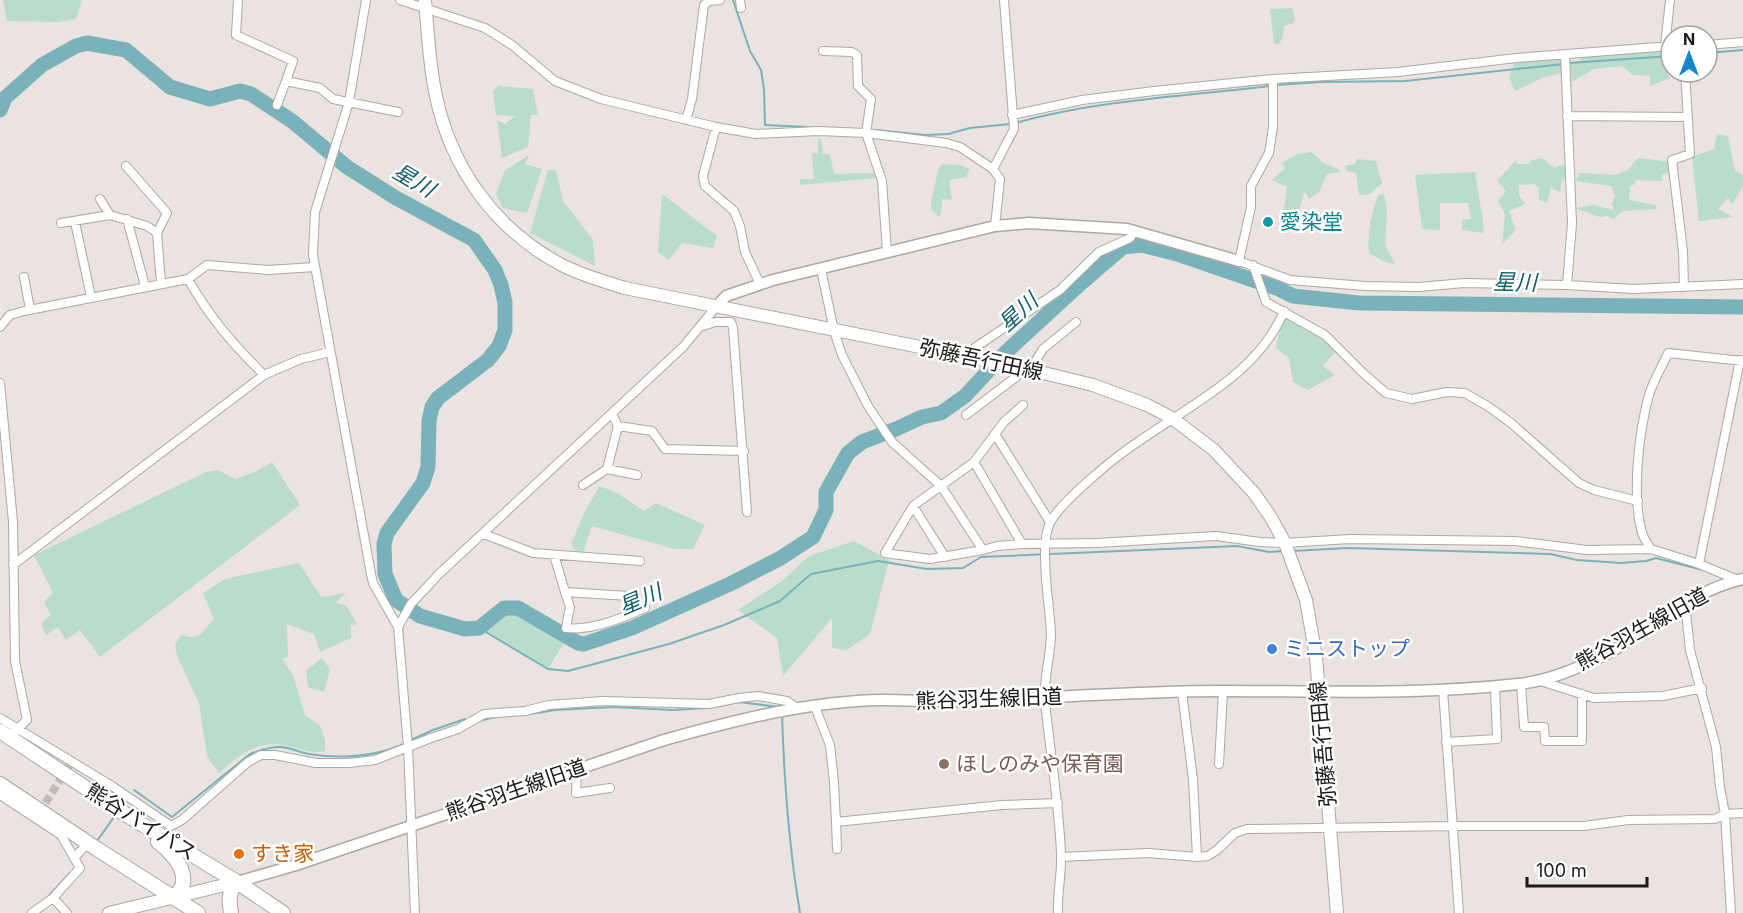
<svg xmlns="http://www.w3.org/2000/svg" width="1743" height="913" font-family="Inter,'Noto Sans JP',sans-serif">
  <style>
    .green { fill: #badcca }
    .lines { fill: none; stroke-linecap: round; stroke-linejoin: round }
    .stream { stroke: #7ab2bb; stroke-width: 2 }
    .river { stroke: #7ab2bb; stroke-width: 15 }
    .minor-tunnel { stroke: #c1bbb7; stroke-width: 8; stroke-dasharray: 8 4; stroke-linecap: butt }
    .minor-casing { stroke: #aea8a4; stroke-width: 10 }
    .tertiary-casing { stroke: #aea8a4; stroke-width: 13 }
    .secondary-casing { stroke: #aea8a4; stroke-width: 14 }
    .trunk-casing { stroke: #aea8a4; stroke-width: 16 }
    .minor { stroke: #fff; stroke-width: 8 }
    .tertiary { stroke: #fff; stroke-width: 10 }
    .secondary { stroke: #fff; stroke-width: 12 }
    .trunk { stroke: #fff; stroke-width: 14 }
    .culture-dot { fill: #0f9aa8; stroke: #fff; stroke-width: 2 }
    .shop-dot { fill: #3f7fe0; stroke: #fff; stroke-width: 2 }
    .education-dot { fill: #8d6e63; stroke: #fff; stroke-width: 2 }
    .food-dot { fill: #e8710a; stroke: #fff; stroke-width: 2 }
    .labels { text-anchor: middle; stroke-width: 5; stroke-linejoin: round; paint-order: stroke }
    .culture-label { font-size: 21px; fill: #0d838f; stroke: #fff; text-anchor: start }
    .street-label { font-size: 21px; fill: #1d1a19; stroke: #fff }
    .shop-label { font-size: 21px; fill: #366cbe; stroke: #fff; text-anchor: start }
    .education-label { font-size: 21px; fill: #785e54; stroke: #fff; text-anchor: start }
    .food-label { font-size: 21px; fill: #c56008; stroke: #fff; text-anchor: start }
    .water-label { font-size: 22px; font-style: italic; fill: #125f6a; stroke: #fff }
  </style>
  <rect width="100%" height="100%" fill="#eae3df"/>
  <path class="green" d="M3,0H82L76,19L58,22L7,21Z
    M1292,8L1295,19L1293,23L1284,26L1283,37L1279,44L1274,43L1270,9Z
    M1665,46V68L1670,78L1650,86V76L1633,75L1622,66L1594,69L1572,82L1570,62L1579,61L1588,54Z
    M1555,55L1564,62L1561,73L1542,78L1515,91L1509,78L1516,58Z
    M498,86L533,89L538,115H531L528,147L502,158L497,120L505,124L515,116L496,115L493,91Z
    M1717,134L1728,136L1735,171L1743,175V186L1732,204L1728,198L1718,209L1733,217L1699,221L1692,157L1714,149Z
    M818,139H821L823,154H830L834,174L874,173L876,178L800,185V179H814L812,153L818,154Z
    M1312,152L1322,162L1338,169L1340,172L1327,174L1319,192L1309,199L1305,191L1297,215H1283L1287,187L1272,180L1285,168L1282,163L1298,154Z
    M529,155L525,164L542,169L527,213L503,208L496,194L505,170Z
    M1542,158L1554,168L1561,165L1574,169L1570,177L1562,180L1560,192L1551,188L1547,203L1539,200V188L1534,184L1519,185V195L1525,204L1509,211L1516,230L1502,244L1505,214L1498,201L1506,191L1497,181L1516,160L1517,164H1529L1530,161Z
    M1638,158L1671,162L1670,172L1662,175V181L1635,180V184L1630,186L1629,200L1655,205L1657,209L1623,211L1614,219L1608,216L1600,217L1575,208L1594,205L1614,210L1612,204L1615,195L1611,186L1576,181L1579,173L1616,175L1628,170Z
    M1357,159L1376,161L1382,183L1370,194L1359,195L1356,173L1346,171L1345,166L1355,164Z
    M943,164L960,165L970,169L966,177L949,180L952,200L942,199L941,214L938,217L931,208C932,194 936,183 938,169Z
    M548,170H556L563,201L593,240L595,266L530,233Z
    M1475,172L1484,228L1483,233L1462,230V220L1471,219L1468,203H1440V230L1422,229L1415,175Z
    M662,194L717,236L713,248L682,243L669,260L658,252Z
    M1384,194L1387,212L1385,245L1395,264L1385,262L1369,253C1367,233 1371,215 1378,195Z
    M1283,315L1300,321L1338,348L1323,366L1335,375L1308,390L1293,382L1289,358L1276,348Z
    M272,462L300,505L100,657L80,630L66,640L58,627L46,635L41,624L51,615L44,602L53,593L34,555L206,472L218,470L235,479L255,472Z
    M600,486L617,493L644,511L656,503L705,525L693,549H675L592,526L581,558L571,544L585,511Z
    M854,541L889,560L870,634L847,650L832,648V618L783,676L777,638L738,610L782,581L809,556Z
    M299,563L321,597L346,593L335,603L346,605L357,624L351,625V638L320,652L314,634L287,624L288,657L282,659L293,675L305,715L318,724L321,728L325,740V751C314,754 303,750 292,747C258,738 243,753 219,773L207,756L199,703L177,656L175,644L181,635L189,637L199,636L214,619L203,593L225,579Z
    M504,608H518L568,636L548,669L479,628Z
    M322,658L330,669L324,692L308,687L306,671Z"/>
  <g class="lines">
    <path class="stream" d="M733,0L750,51L761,70L764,89L765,125L808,127
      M1707,53L1743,50
      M1569,63L1671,56
      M1276,85L1321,82L1405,81L1564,64
      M1015,123C1099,100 1185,96 1271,86
      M876,130L925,135L948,134L970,128L1010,124
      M1292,551L1348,548L1550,554L1577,560L1621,563L1646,561L1656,558L1703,570
      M479,628L548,669L568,671L669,644L724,625L780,601L811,574L878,561L927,569L963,568L981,557L1006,556L1237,546L1269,552L1283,551
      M782,713C784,780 789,847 800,913
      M525,715L555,710L613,707L672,710L708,708L739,702L779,707
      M478,721L496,717
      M411,740L433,730L465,719L466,721
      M134,790L172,817L250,754C261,750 275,745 287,748C294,749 301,753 309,754C342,759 376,757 406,743
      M97,841L114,817
      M45,900L70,873"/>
    <path class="river" d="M0,110L5,98L42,65L76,46L87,43L126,50L170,87L210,99L240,91L251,94L292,121L347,167L396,198L474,240L495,270L501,285L505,303V330L499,346L488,360L438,398L432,407L429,421L428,467L423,483L387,533L384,544L385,574L396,600L420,616L465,629L479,628L504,608H518L578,643L584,644L632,628L730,584L779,559L813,537L826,510V492L848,453L862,442L896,429L922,417L941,413L965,396L1005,353L1080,284L1123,247L1142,245L1177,254L1279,289L1293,296L1359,303L1743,307"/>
    <path class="minor-tunnel" d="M39,813L72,761"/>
    <g class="minor-casing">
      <path id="minor" d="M238,0L236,35L293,61L286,81L320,88L333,99L398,112
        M366,0L349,102L315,212L313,255L371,574L373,583L398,627
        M400,0L485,28L512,45L555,81L601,99L716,127L756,134L818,131L866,133L946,143L960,147L993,169L1000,179L995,226
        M740,0L741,8
        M1707,45L1743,42
        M1665,46L1670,0
        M823,51L852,52L857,55L858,86L871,99L866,133L882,181L887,252
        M1565,54L1572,223L1567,285
        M1273,79V127L1269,153L1251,186V207L1239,261L1290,280L1365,286L1419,287L1464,283L1567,285L1634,289L1743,284
        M277,105L286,81
        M1012,115L1082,100L1154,91L1273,79L1398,72L1516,58L1671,46
        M1567,116L1688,117
        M686,120L692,99L704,5L709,1L720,0
        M716,127L703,176L705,186L734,211L740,226L745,252L760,284
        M126,166L167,213L157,233
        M993,169L1014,129L1004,0
        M100,199L110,215
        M127,219L145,286
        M75,222L91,297
        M61,223L110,215L147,226L157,233L161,283
        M1253,265L1266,302L1325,335L1363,373L1386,393L1412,399L1447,392L1465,393L1489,407L1511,423L1579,483L1594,490L1638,501
        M821,269L834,331L842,355L868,406L892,442L941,486L983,550L997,546L1022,544L1097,543L1216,536L1260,542L1285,543L1350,539L1515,541L1587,550L1651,549L1699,564L1738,580
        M24,277L30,309
        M188,279L207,265L268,270L315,267
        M1684,287L1683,251L1672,160L1690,154L1685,72
        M703,326L715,322H731L733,328L747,512
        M0,327L10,315L24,311L188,279C210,318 232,343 264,375
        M969,357L973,349L1060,290L1099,252L1130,238L1135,231
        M1030,370L1043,349L1076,322
        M0,383L13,522L15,661L27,720L14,732
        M612,414L618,426L652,431L665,449L744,451
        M966,415L1016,377L1021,368
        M995,434L1050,522
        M974,462L1004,422L1023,405
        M607,469L637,475
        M583,485L607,469L618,426
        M913,506L945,557
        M484,534L533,553L640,561
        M1651,549C1647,543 1642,536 1641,529C1632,492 1639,431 1649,395C1653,381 1662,367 1668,353L1743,361
        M983,550L930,559L885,553L913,506L974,462L1022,544
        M554,555L565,592L629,596L627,615
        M1699,564L1740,360
        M13,565L264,375L301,359L330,352
        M565,592L570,607L566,628C592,631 622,618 645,608
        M1685,603L1690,650L1716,747L1720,787L1725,814L1731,913
        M1537,680L1594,698L1663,696L1702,688
        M1521,684L1524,727H1544L1545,741H1582V694
        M1443,690L1459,913
        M1182,692L1193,779L1197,857
        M815,707L830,745L834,782L836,822L1002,805L1058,803
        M0,718L112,786L171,826L182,820L248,762L261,755H275L316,763H349L375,760L431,738L458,729L484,714L525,711L549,705L603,701L709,704L739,698L758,696L787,701L798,709
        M1446,742L1497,739L1495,686
        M1219,764L1223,691
        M577,769L576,793L610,788
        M0,795L61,835L80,868L53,898L32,913
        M836,822L837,849
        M1061,857L1148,853L1197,857L1208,856L1217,850L1235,833L1247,829L1453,826H1584L1628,820L1715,819L1725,814L1743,813
        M74,858L88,843
        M53,898L67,913
        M415,913L408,747L398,627L411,604L439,574L683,347L716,307
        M1058,913C1057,893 1062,874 1061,854C1059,803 1050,752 1045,701C1043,679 1051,656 1051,633C1050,606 1038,543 1051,521C1063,500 1116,456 1138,442C1190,405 1258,374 1284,311"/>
    </g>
    <g class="tertiary-casing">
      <path id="tertiary" d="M716,307L726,296L773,280L995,226L1029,223L1127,229L1239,261
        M237,882L296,865L664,740C735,720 809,701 883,700C911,700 939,702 967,701C1052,698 1137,691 1223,691C1321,691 1420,695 1518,684C1549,681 1584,666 1612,651C1655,626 1693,590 1743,579"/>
    </g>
    <g class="secondary-casing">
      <path id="secondary" d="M425,0C428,32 429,65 436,96C451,168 495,229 560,264C580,275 603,281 625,288L1015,366L1093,385L1147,405L1172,418L1214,450L1254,493L1270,516L1285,543L1306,600L1316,657L1337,913
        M109,913L237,882"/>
    </g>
    <g class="trunk-casing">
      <path id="trunk" d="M0,731L125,814L237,882L283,913
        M0,784L97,849L198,913
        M158,842C176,856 196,880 173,898
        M231,913C229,902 228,891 237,882"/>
    </g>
    <use href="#minor" class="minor"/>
    <use href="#tertiary" class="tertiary"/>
    <use href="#secondary" class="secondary"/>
    <use href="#trunk" class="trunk"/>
  </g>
  <circle class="culture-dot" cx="1268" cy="222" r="6"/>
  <circle class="shop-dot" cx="1272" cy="649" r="6"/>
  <circle class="education-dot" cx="944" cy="764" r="6"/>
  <circle class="food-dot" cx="239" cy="854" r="6"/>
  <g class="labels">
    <g class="culture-label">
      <text x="1280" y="229">愛染堂</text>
    </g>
    <g class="street-label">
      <text transform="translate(981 360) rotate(12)" y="7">弥藤吾行田線</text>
      <text transform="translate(1642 629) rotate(-29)" y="7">熊谷羽生線旧道</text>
      <text transform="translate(989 699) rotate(-2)" y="7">熊谷羽生線旧道</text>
      <text transform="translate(1323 744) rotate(-95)" y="7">弥藤吾行田線</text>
      <text transform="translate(516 790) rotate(-19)" y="7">熊谷羽生線旧道</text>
      <text transform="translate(141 822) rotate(32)" y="7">熊谷バイパス</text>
    </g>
    <g class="shop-label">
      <text x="1284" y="656">ミニストップ</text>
    </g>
    <g class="education-label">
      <text x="956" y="771">ほしのみや保育園</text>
    </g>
    <g class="food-label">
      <text x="251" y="861">すき家</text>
    </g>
    <g class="water-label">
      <text transform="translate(414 180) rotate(30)" y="8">星川</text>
      <text transform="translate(1515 282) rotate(1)" y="8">星川</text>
      <text transform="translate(1018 312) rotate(-42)" y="8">星川</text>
      <text transform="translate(640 599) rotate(-23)" y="8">星川</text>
    </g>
  </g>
  <g transform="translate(1689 54)"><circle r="28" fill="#ffffff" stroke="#a5a3a3" stroke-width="1.5"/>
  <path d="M0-4.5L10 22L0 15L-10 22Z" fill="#1386cf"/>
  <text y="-9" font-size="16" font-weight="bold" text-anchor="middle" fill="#1d1a19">N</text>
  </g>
  <path d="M1527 877v9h120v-9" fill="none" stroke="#1d1a19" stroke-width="3"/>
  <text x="1536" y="877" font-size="18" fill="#1d1a19" stroke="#ffffff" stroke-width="4.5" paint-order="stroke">100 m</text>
</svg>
